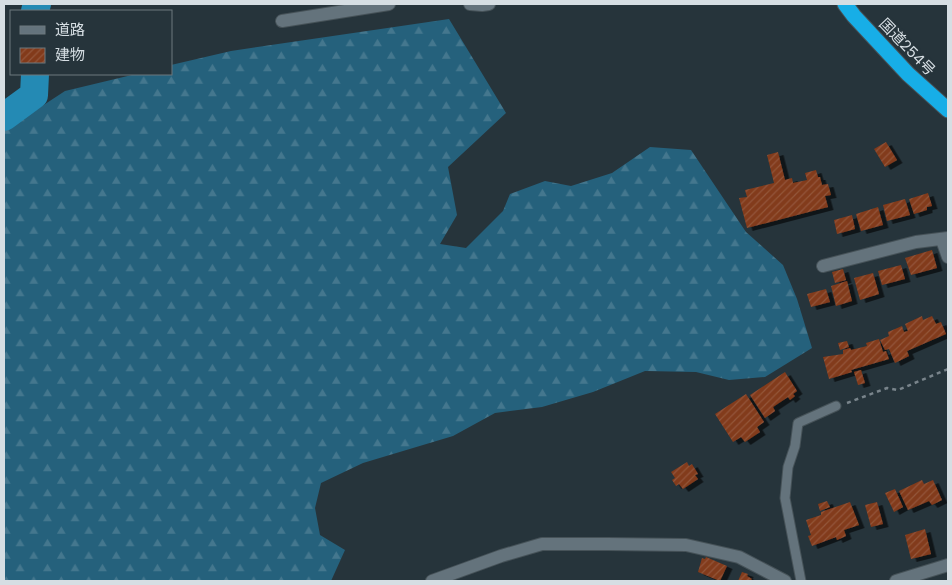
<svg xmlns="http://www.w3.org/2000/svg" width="952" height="585" font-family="Poppins,'Noto Sans JP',sans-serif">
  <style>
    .forest { fill: url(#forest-firs) }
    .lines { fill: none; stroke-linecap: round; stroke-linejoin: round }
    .river { stroke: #248ab4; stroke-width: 28 }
    .building { fill: url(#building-hatch); filter: url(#shadow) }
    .lane-casing { stroke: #465258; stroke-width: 11 }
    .street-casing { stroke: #465258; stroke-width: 14 }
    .highway-casing { stroke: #465258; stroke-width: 17 }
    .path { stroke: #79848b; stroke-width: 2.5; stroke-dasharray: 4 4; stroke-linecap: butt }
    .lane { stroke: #64737c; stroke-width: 9 }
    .street { stroke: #64737c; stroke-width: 12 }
    .highway { stroke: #17aee7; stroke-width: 15 }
    .labels { text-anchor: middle; stroke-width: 5; stroke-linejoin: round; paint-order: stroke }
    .street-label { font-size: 15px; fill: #d6dee3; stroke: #26343b }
  </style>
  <defs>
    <pattern id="forest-firs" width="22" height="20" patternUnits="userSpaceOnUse" patternTransform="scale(1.25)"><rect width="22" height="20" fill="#25617c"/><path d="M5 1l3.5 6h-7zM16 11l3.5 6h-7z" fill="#44778e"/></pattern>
    <pattern id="building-hatch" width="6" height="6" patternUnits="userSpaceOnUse" patternTransform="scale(1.25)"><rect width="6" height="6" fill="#823a1a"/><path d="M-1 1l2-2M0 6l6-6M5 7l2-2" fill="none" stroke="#93563b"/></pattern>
    <filter id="shadow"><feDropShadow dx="5.5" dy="3" stdDeviation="0" flood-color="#0009"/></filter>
  </defs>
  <rect width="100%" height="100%" fill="#26343b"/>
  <path class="forest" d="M449,19L506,113L448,167L457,215L440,244L466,248L503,211L510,194L545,181L571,186L612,173L650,147L691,150L746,232L783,265L797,299L812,348L765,377L729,380L696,372L645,371L593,392L542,407L495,413L453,436L363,463L321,483L315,508L320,535L345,550L331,581H4V131L65,91L136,74H171V65L231,51Z"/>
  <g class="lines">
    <path class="river" d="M35,11L37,4
      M4,117L34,95L35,74"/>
  </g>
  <path class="building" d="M886,142L897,160L885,167L874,149Z
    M778,152L785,180L792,178L793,183L807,180L805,173L816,170L818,177H820L822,185L828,184L831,195L825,196L828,207L747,228L739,198L747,197L745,190L774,183L767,155Z
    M928,193L932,206L927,207V210L914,214L909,199Z
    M905,199L910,215L887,221L883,205Z
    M878,207L883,225L861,231L856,214Z
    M852,215L855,229L837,234L834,220Z
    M932,250L937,268L911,275L905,258Z
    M901,265L905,279L882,285L878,271Z
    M843,269L846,280L835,283L832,272Z
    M873,273L879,294L860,300L854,278Z
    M847,281L852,301L836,306L831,286Z
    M826,289L830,302L811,307L807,294Z
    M922,316L923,320L932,316L936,324L941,322L946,334L907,351L909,356L895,363L889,349L885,350L880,340L889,336L888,332L902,326L904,332L908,331L905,324Z
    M879,339L883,352L886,351L889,359L851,370L852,372L829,379L823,357L843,354V350L850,348L851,350L867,346L866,343Z
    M847,341L849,347L840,350L838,343Z
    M861,370L865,383L858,385L854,372Z
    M785,372L797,391L793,394L795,396L790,400L788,397L773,407L775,411L765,418L750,395Z
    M746,394L764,422L757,427L760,432L745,442L741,437L733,442L715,414Z
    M687,462L689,466L692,464L698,474L695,475L698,479L683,489L679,484L676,486L672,480L675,478L671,472Z
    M922,480L924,484L933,480L942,500L932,505L929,501L908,510L899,491Z
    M895,489L903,507L894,512L885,493Z
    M827,501L830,507L820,511L818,504Z
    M850,502L859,525L844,530L846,536L837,540L836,537L812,546L808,536L811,535L806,520L821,515V512Z
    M877,502L883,524L871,527L865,505Z
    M925,529L931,554L911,559L905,535Z
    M706,557L727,566L720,581L698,572L702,558L705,559Z
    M742,572L748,574L747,576L752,579L750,581H738Z"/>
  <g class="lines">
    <g class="lane-casing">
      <path id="lane" d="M801,581L785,498L788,467L795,446L798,423L836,406"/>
    </g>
    <g class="street-casing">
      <path id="street" d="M470,4L482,5L489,4
        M282,21L389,4
        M942,240L948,257
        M823,266L916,242L948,238
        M432,581L501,556L542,544H607L686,545L739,557L785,581
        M896,581L948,565"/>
    </g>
    <g class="highway-casing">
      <path id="highway" d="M845,4L854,16L908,74L948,110"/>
    </g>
    <path class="path" d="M847,403L887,388L898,390L948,369"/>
    <use href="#lane" class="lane"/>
    <use href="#street" class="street"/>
    <use href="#highway" class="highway"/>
  </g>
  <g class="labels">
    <g class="street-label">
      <text transform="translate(907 47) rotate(46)" y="5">国道254号</text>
    </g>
  </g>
  <rect width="952" height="585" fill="none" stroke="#d6dee3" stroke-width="10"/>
  <rect x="10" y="10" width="162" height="65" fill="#26343b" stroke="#6c787e"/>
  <rect x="20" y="26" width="25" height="8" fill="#64737c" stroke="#6c787e"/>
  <text x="55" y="35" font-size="15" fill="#d6dee3">道路</text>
  <rect x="20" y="48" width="25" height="15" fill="url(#building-hatch)" stroke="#6c787e"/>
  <text x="55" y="60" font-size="15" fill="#d6dee3">建物</text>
</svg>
